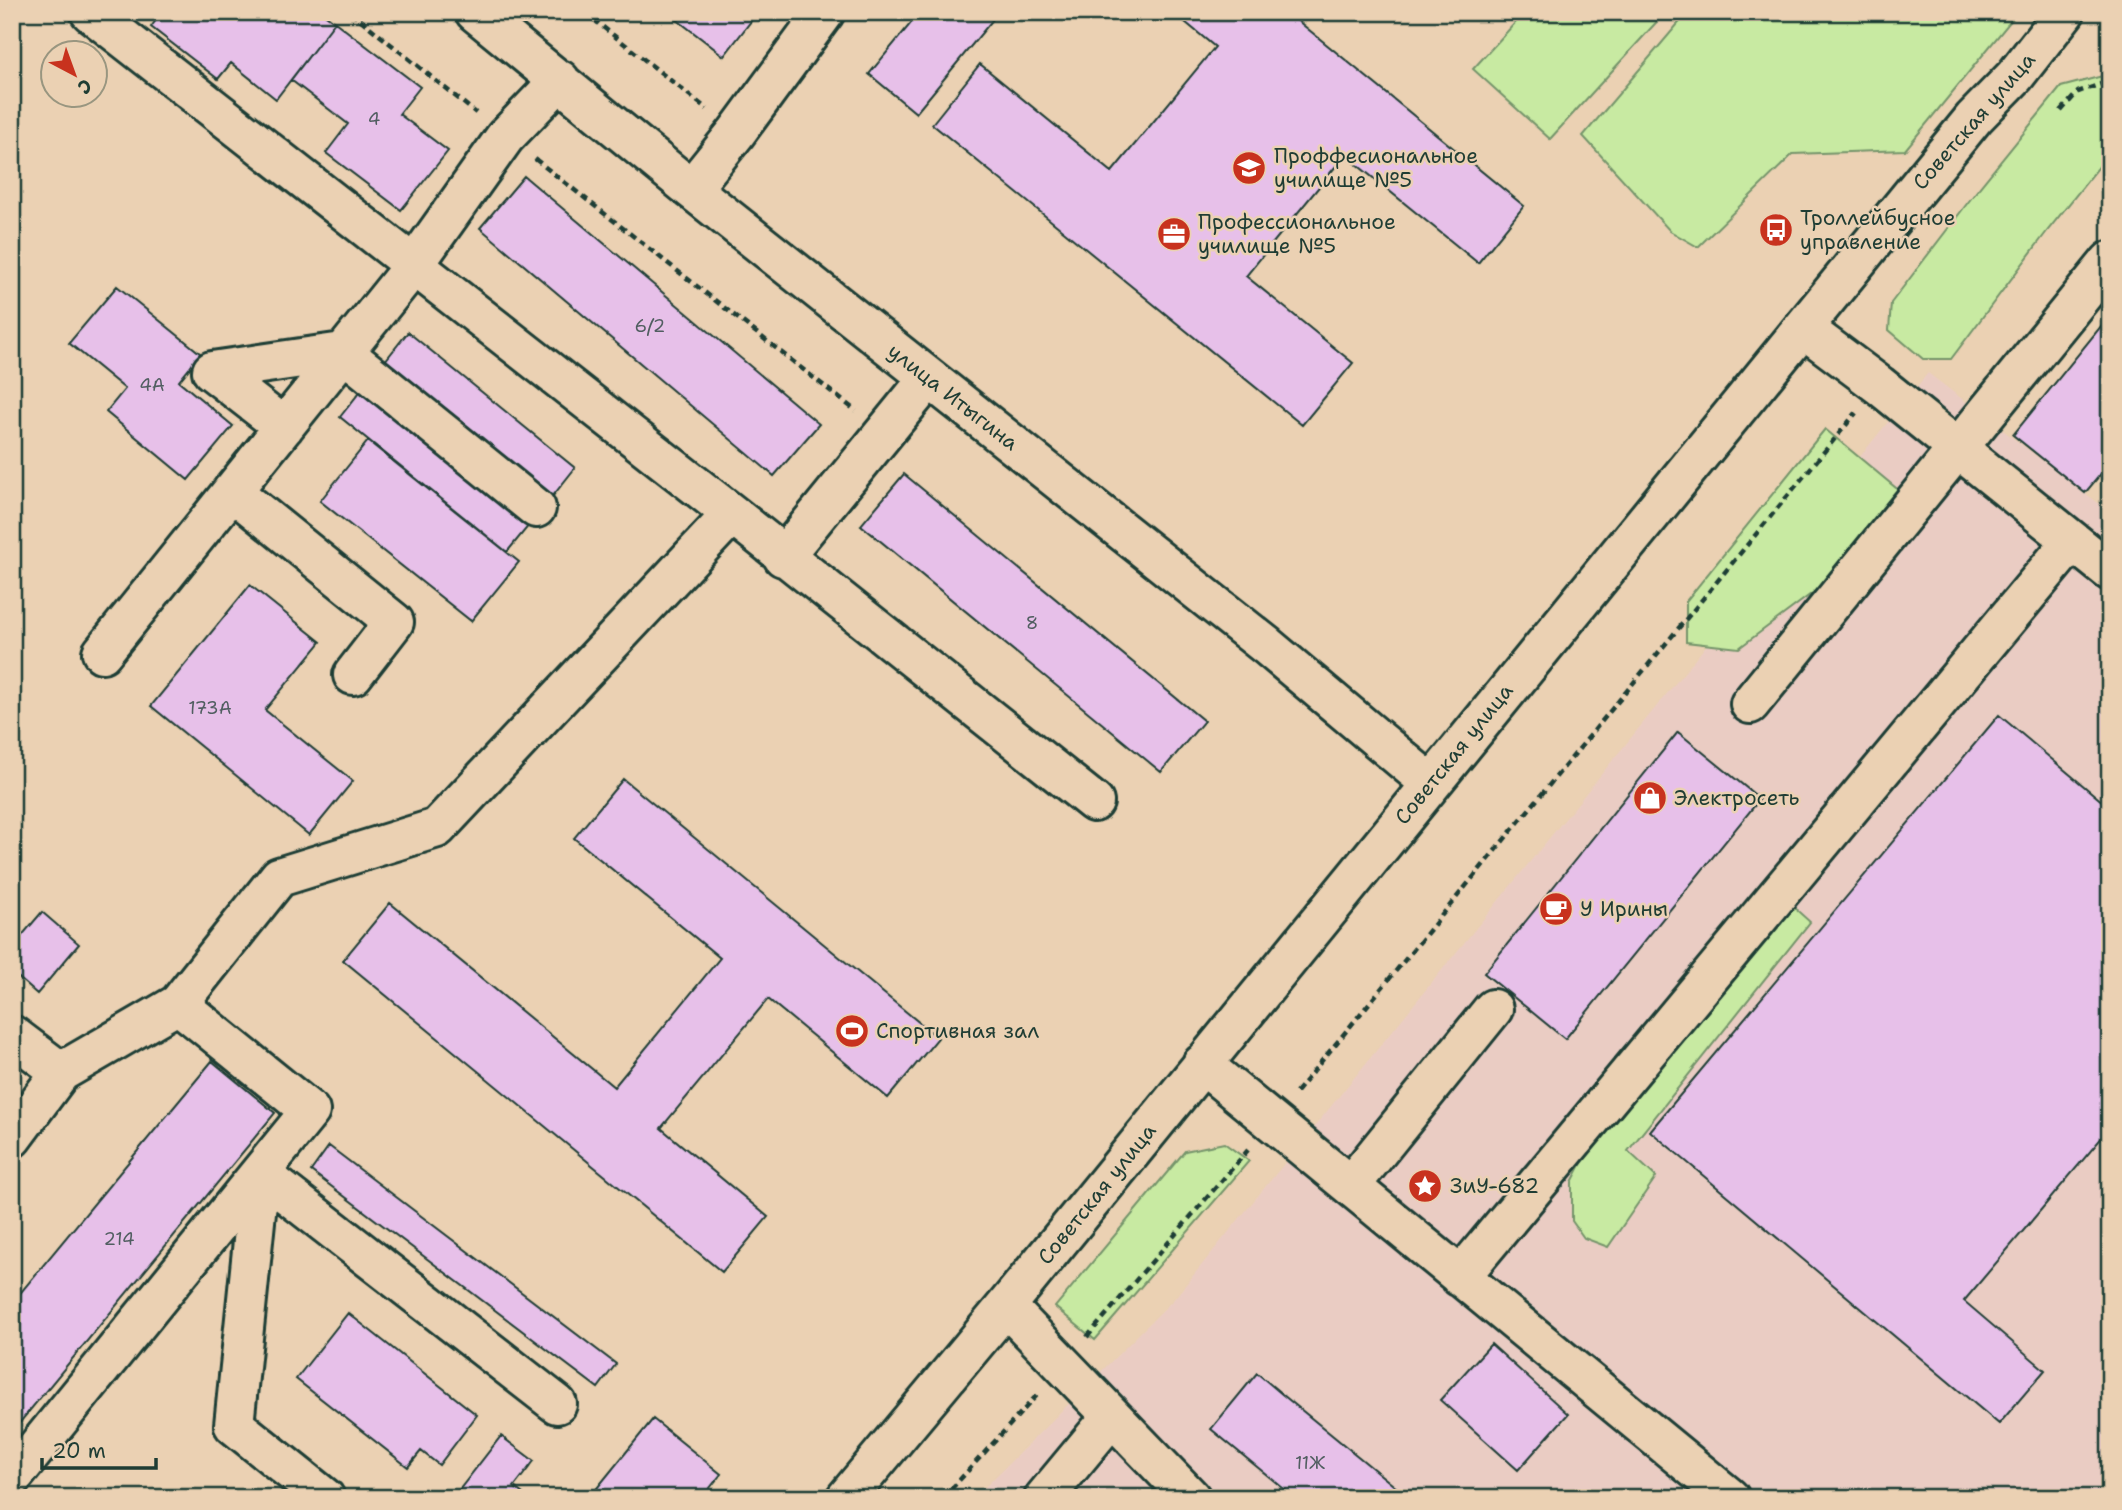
<svg xmlns="http://www.w3.org/2000/svg" width="2122" height="1510" font-family="'Shantell Sans',sans-serif">
  <style>
    .built { fill: #eaccc3 }
    .green { fill: #c8eaa2; stroke: #74946b; stroke-width: 2 }
    .building { fill: #e7c0e9; stroke: #1f3d34; stroke-width: 2 }
    .lines { fill: none; stroke-linecap: round; stroke-linejoin: round }
    .minor-casing { stroke: #1f3d34; stroke-width: 44 }
    .path { stroke: #1f3d34; stroke-width: 4.5; stroke-dasharray: 7 5; stroke-linecap: butt }
    .minor { stroke: #ebd1b3; stroke-width: 38 }
    .labels { text-anchor: middle; stroke-width: 5; stroke-linejoin: round; paint-order: stroke }
    .number-label { font-size: 18px; fill: #515e61 }
    .street-label { font-size: 21px; fill: #1f3d34; stroke: #ebd1b3 }
    .poi-label { font-size: 21px; fill: #1f3d34; stroke: #ebd1b3; text-anchor: start }
  </style>
  <rect width="100%" height="100%" fill="#ebd1b3"/>
  <filter id="ink" filterUnits="userSpaceOnUse"><feTurbulence type="fractalNoise" baseFrequency=".0143" numOctaves="2"/><feDisplacementMap in="SourceGraphic" scale="14" xChannelSelector="R" yChannelSelector="G"/><feConvolveMatrix kernelMatrix="1 2 1 2 8 2 1 2 1" color-interpolation-filters="sRGB"/></filter>
  <g filter="url(#ink)">
    <path class="built" d="M1928,373L2110,512V1498H974L1174,1299Z"/>
    <path class="green" d="M1525,12H1657L1662,16L1550,139L1473,69Z
      M1688,12H2018L1905,150L1793,154L1698,247L1670,231L1583,136Z
      M2110,74V153L2048,230L1951,359H1923L1889,330L1891,303L1979,188L2061,87Z
      M1825,429L1902,493L1843,570L1739,648L1686,642V601Z
      M1790,904L1810,922L1628,1151L1656,1177L1608,1247L1584,1238L1572,1221V1182L1584,1159Z
      M1224,1143L1249,1161L1095,1340L1055,1307L1185,1151Z"/>
    <path class="building" d="M162,12H322L335,22L276,99L231,63L218,79L151,27Z
      M667,12H758L724,56Z
      M920,12H999L916,113L869,74Z
      M1173,12H1287L1524,206L1478,263L1345,155L1246,276L1353,363L1302,425L932,124L980,64L1112,172L1215,47Z
      M335,22L420,87L399,114L448,151L401,210L326,153L348,124L291,80Z
      M524,176L819,424L774,476L480,228Z
      M117,286L201,354L179,381L233,426L188,480L106,412L125,389L69,343Z
      M2110,315V463L2085,493L2013,435Z
      M408,332L575,468L552,497L385,361Z
      M363,388L530,524L507,552L340,417Z
      M368,441L519,562L471,621L320,501Z
      M904,474L1204,721L1161,772L861,525Z
      M250,585L321,642L265,710L353,781L309,835L151,706Z
      M1999,715L2110,808V1128L1964,1301L2045,1370L1999,1424L1650,1131Z
      M1678,732L1760,799L1565,1039L1484,973Z
      M623,779L938,1038L888,1098L768,999L661,1128L768,1217L722,1272L343,960L390,903L614,1087L720,958L574,838Z
      M42,912L79,944L37,994L12,972V947Z
      M212,1061L275,1113L12,1432V1303Z
      M329,1146L616,1364L598,1388L311,1171Z
      M348,1313L477,1415L439,1465L421,1451L408,1467L296,1379Z
      M1491,1344L1568,1414L1518,1470L1440,1400Z
      M1257,1373L1283,1395L1409,1498H1295L1211,1429Z
      M653,1419L721,1474L702,1498H589Z
      M501,1436L534,1461L514,1487L528,1498H453Z"/>
    <g class="lines">
      <g class="minor-casing">
        <path id="minor" d="M90,12L732,514L1094,802
          M475,12L691,189L1267,646L1430,783
          M691,189L736,133L825,12
          M1803,328L1879,385L2110,571
          M284,427L212,371L343,352L536,508
          M232,491L394,622L353,675
          M783,557L929,378
          M102,653L414,265L505,137L560,80
          M1750,704L2110,261
          M12,1035L61,1072
          M1202,1064L1730,1498
          M12,1138L61,1072L178,1004L279,877L437,828L732,514
          M1351,1185L1493,1009
          M1460,1277L2072,541
          M1006,1306L1191,1498
          M12,1478L310,1111L178,1004
          M325,1498L234,1425L260,1173L557,1404
          M846,1498L1006,1306L1974,118L2015,76L2065,12
          M1044,1498L1112,1416"/>
      </g>
      <path class="path" d="M351,12L476,113
        M584,12L707,109
        M2061,111L2078,92L2110,81
        M535,159L856,411
        M1296,1092L1856,413
        M1087,1337L1248,1150
        M943,1498L1038,1394"/>
      <use href="#minor" class="minor"/>
    </g>
  </g>
  <defs>
    <g id="school-disc" transform="scale(1.75)"><circle r="9.5" fill="#c8321e" stroke="#ebd1b3"/><path d="M0-5L7-2L0 1L-7-2ZM-4 1L0 2.5L4 1V4Q0 6-4 4Z" fill="#fff"/></g>
    <g id="bus-disc" transform="scale(1.75)"><circle r="9.5" fill="#c8321e" stroke="#ebd1b3"/><path d="M-5-6H5V4H4V6H2V4H-2V6H-4V4H-5ZM-3.5-4V0h7V-4ZM-3.5 1.2v1.5H-2V1.2ZM2 1.2v1.5H3.5V1.2Z" fill="#fff"/></g>
    <g id="office-disc" transform="scale(1.75)"><circle r="9.5" fill="#c8321e" stroke="#ebd1b3"/><path d="M-6-3h4V-5.5h4V-3h4V5H-6ZM-1-4.5V-3h2v-1.5ZM-6 0V1H6V0Z" fill="#fff"/></g>
    <g id="shop-disc" transform="scale(1.75)"><circle r="9.5" fill="#c8321e" stroke="#ebd1b3"/><path d="M-5-2.5h2.3a2.7 3.5 0 0 1 5.4 0H5L5.5 6h-11ZM-1.5-2.5h3a1.5 2.3 0 0 0-3 0Z" fill="#fff"/></g>
    <g id="cafe-disc" transform="scale(1.75)"><circle r="9.5" fill="#c8321e" stroke="#ebd1b3"/><path d="M-5.5-4.5H6V0H3Q3 3.5 0 3.5H-2.5Q-5.5 3.5-5.5 0ZM3-3.2v2h1.7v-2ZM-6 4.5H4V6H-6Z" fill="#fff"/></g>
    <g id="stadium-disc" transform="scale(1.75)"><circle r="9.5" fill="#c8321e" stroke="#ebd1b3"/><path d="M0-5a6.5 5 0 1 0 0 10a6.5 5 0 1 0 0-10ZM-3.5-1.8h7v3.6h-7Z" fill="#fff"/></g>
    <g id="sight-disc" transform="scale(1.75)"><circle r="9.5" fill="#c8321e" stroke="#ebd1b3"/><path d="M0-6L1.8-2.2L6-1.7L2.9 1.2L3.7 5.4L0 3.3L-3.7 5.4L-2.9 1.2L-6-1.7L-1.8-2.2Z" fill="#fff"/></g>
  </defs>
  <g fill-rule="evenodd">
    <use href="#school-disc" x="1249" y="168"/>
    <use href="#bus-disc" x="1776" y="230"/>
    <use href="#office-disc" x="1174" y="234"/>
    <use href="#shop-disc" x="1650" y="798"/>
    <use href="#cafe-disc" x="1556" y="909"/>
    <use href="#stadium-disc" x="852" y="1031"/>
    <use href="#sight-disc" x="1425" y="1186"/>
  </g>
  <g class="labels">
    <g class="number-label">
      <text x="374" y="125">4</text>
      <text x="650" y="332">6/2</text>
      <text x="152" y="391">4А</text>
      <text x="1032" y="629">8</text>
      <text x="210" y="714">173А</text>
      <text x="119" y="1245">214</text>
      <text x="1310" y="1469">11Ж</text>
    </g>
    <g class="street-label">
      <text transform="translate(1974 121) rotate(-49)" y="7">Советская улица</text>
      <text transform="translate(953 397) rotate(38)" y="7">улица Итыгина</text>
      <text transform="translate(1454 754) rotate(-51)" y="7">Советская улица</text>
      <text transform="translate(1097 1194) rotate(-51)" y="7">Советская улица</text>
    </g>
    <g class="poi-label">
      <text x="1274" y="163">Проффесиональное<tspan x="1274" dy="24">училище №5</tspan></text>
      <text x="1800" y="225">Троллейбусное<tspan x="1800" dy="24">управление</tspan></text>
      <text x="1198" y="229">Профессиональное<tspan x="1198" dy="24">училище №5</tspan></text>
      <text x="1674" y="805">Электросеть</text>
      <text x="1580" y="916">У Ирины</text>
      <text x="876" y="1038">Спортивная зал</text>
      <text x="1450" y="1193">ЗиУ-682</text>
    </g>
  </g>
  <rect width="2122" height="1510" fill="none" stroke="#ebd1b3" stroke-width="42"/>
  <rect x="21" y="21" width="2080" height="1468" fill="none" stroke="#1f3d34" stroke-width="2.5" filter="url(#ink)"/>
  <g transform="translate(74 74) rotate(139)"><circle r="33" fill="#ebd1b3" stroke="#999680" stroke-width="2"/>
  <path d="M0-5L12 26L0 18L-12 26Z" fill="#c8321e"/>
  <text y="-10" font-size="19" font-weight="bold" text-anchor="middle" fill="#1f3d34">С</text>
  </g>
  <path d="M42 1458v10h114v-10" fill="none" stroke="#1f3d34" stroke-width="3.5"/>
  <text x="52" y="1458" font-size="21" fill="#1f3d34" stroke="#ebd1b3" stroke-width="5" paint-order="stroke">20 m</text>
</svg>
